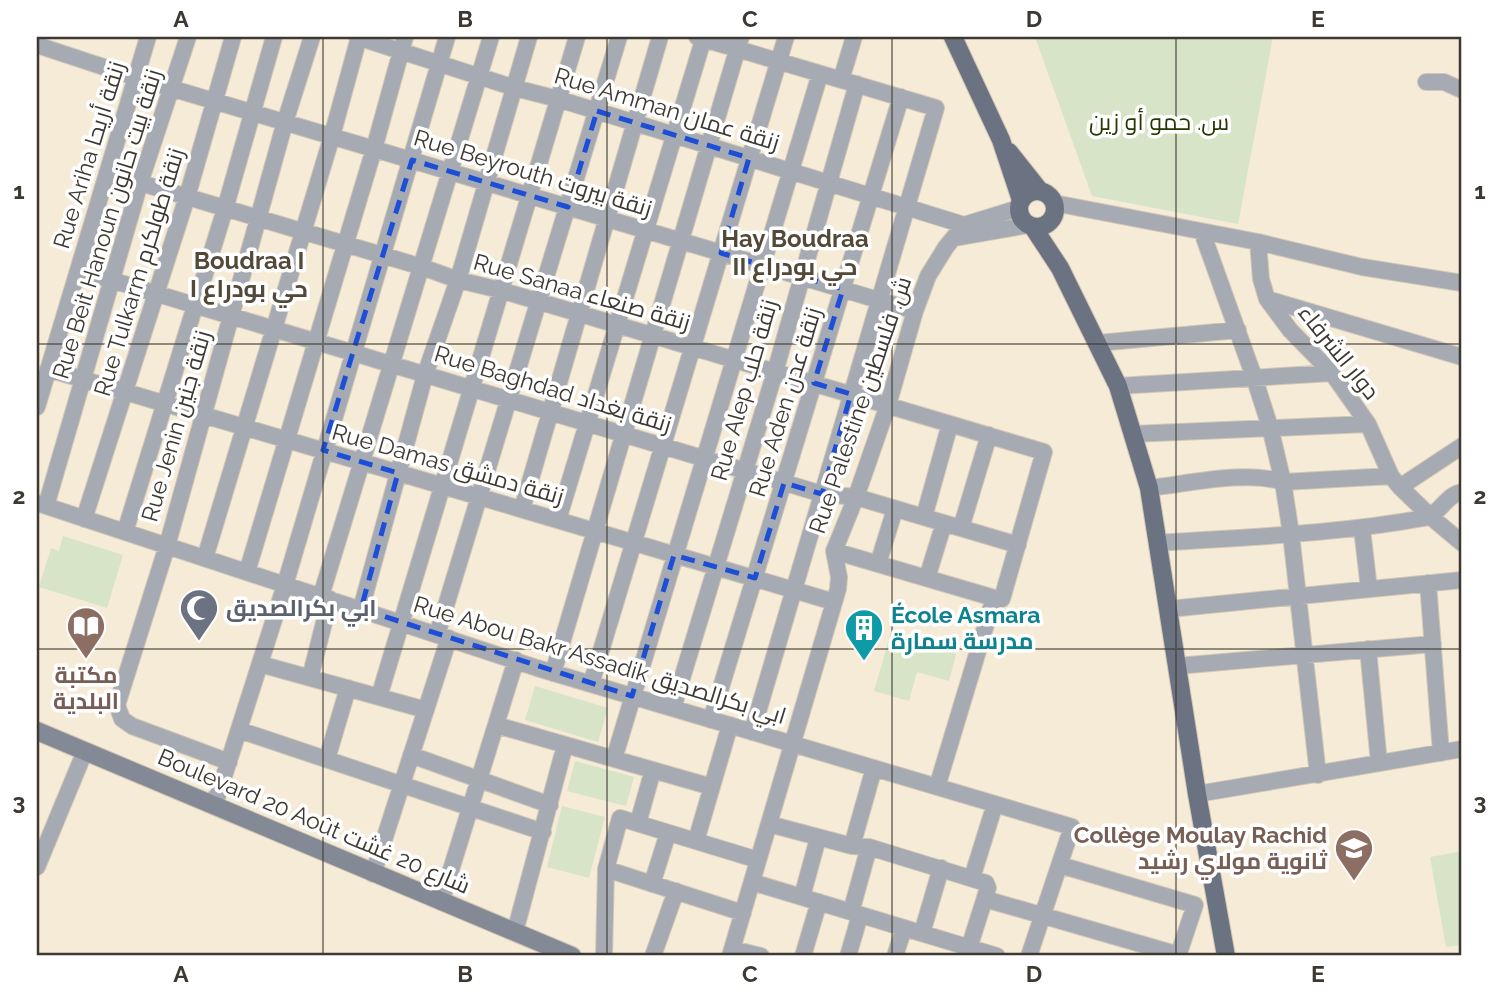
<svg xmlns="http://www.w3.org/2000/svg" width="1499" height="993" font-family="Raleway,Cairo,sans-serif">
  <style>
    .green { fill: #d7e4c7 }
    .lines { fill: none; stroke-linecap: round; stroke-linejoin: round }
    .minor-casing { stroke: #d1c7b6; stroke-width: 18 }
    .secondary-casing { stroke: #d1c7b6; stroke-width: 20 }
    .primary-casing { stroke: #d1c7b6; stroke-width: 20 }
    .minor { stroke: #a6aab2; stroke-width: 16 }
    .secondary { stroke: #848996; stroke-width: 18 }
    .primary { stroke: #6b7281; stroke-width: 18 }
    .marked { fill: none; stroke: #1d4ed8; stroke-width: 5; stroke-dasharray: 14 9; stroke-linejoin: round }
    .grid { fill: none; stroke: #3d3831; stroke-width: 2; stroke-opacity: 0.55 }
    .labels { text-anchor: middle; stroke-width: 7; stroke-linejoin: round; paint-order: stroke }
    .street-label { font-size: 23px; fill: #3d3831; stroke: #fff }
    .park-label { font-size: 23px; fill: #253800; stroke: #fff }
    .worship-label { font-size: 23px; font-weight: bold; fill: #5b616d; stroke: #fff; text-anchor: start }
    .culture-label { font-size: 23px; font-weight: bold; fill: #0d838f; stroke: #fff; text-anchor: start }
    .education-label { font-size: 23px; font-weight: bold; fill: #785e54; stroke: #fff }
    .neighbourhood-label { font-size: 24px; font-weight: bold; fill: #524938; stroke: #fff }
    .neatline { fill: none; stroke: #3d3831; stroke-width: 2.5 }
    .grid-label { font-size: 23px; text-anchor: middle; font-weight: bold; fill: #3d3831 }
  </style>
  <rect width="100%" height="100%" fill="#f6ebd7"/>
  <path class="green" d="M1035,37H1273L1238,224L1092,196Z
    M63,536L123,555L107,608L39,587L51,548L59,551Z
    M891,632L957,650L949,681L917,672L909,701L874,691Z
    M535,686L608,708L598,742L525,720Z
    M575,761L634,777L626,806L567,791Z
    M562,806L605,817L589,878L547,867Z
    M1462,851V945L1446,947L1430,857Z"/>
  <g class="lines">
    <g class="minor-casing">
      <path id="minor" d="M357,37L515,88L558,99L964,225
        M697,37L936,108L752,732
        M37,45L137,78L915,311
        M841,80L854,37
        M1426,82H1444L1462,90
        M107,173L422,267L458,280L500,290L1044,452L1002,599L994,598L937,787
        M1054,203L1258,242L1362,267L1462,283
        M1202,232L1254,377L1270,427L1283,482L1291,534L1318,775
        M954,238L1028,225
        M1258,242L1261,279L1267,299L1290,330L1332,373L1368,424L1391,476L1400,487L1431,517L1462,543
        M78,270L822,494L856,497L1018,545
        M1267,299L1462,357
        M1098,343L1238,330
        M48,369L834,602
        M1118,386L1332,373
        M37,407L148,37
        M1132,434L1368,424
        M1400,487L1462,446
        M1149,488C1188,484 1246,470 1283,482L1391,476
        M37,503L537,668L1072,827L1029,956
        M46,506L140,183L188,37
        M522,509L660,37
        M924,517L950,424
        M84,519L187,197L233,37
        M558,520L704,37
        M961,528L989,435
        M1362,529L1369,589
        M125,532L225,209L274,37
        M1158,543C1247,537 1336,534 1424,518C1440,515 1445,495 1462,492
        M834,551L994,598
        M205,558L332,136L359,37
        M878,564L895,509
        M247,572L374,149L405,37
        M927,578L944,523
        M1428,583L1441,753
        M321,596L491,37
        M361,609L425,375L458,280L529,37
        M1169,609L1462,580
        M437,635L619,37
        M1368,649L1379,763
        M260,664L426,710
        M1177,666L1433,644
        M553,673L741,37
        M310,678L330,599
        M591,684L786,37
        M379,697L577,37
        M673,708L775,372L857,84
        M711,720L901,97
        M496,725L712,787
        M239,730L543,832
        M411,755L550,805
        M327,759L348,688
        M614,759L820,74
        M229,762L132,726L122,719L117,705L167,546L285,122L312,37
        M1197,794L1462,749
        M208,804L218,795L285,585L447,37
        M638,823L653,770
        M769,824L852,846L869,847L986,883L988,888L969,948
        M696,841L730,725
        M852,846L874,768
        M1060,865L1195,905L1178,956
        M37,867L85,751
        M606,869L743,913
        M373,874L449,638
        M972,878L995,804
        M752,882L997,956
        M652,884L668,833
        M802,897L818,838
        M985,899L1179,955
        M441,902L516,660
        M851,912L869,847
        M515,932L565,745
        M922,933L941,868
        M732,949L761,956
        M604,956L606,869L620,818L758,860
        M653,956L676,891
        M730,956L838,589L839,577L834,551L856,497L888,405L915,311L928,276L946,247L964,225L1019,208
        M803,956L819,902
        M848,956L860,915
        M895,956L904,928"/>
    </g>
    <g class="secondary-casing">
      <path id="secondary" d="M37,731L572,956"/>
    </g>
    <g class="primary-casing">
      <path id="primary" d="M953,37L1001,140L1021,200
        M1009,152L1040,191
        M1019 209a18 18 0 1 1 36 0a18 18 0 1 1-36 0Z
        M1033,227L1060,268L1118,386L1149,488L1197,794L1226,956"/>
    </g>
    <use href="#minor" class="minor"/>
    <use href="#secondary" class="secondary"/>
    <use href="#primary" class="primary"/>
  </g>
  <path class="marked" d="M597,111L749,158L721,253L843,289L814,383L851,394L822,494L784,483L755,578L674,555L632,696L361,609L398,473L323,450L412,160L568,207Z"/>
  <path class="grid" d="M323,37V956M607,37V956M892,37V956M1176,37V956M37,344H1462M37,649H1462"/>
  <defs>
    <g id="mosque-pin" transform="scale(2.0125)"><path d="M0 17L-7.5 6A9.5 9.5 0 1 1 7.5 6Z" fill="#6b7280" stroke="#fff"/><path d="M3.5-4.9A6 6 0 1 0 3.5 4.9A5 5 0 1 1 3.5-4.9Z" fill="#fff"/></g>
    <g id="library-pin" transform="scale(2.0125)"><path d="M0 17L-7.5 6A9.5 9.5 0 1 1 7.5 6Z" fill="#8d6e63" stroke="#fff"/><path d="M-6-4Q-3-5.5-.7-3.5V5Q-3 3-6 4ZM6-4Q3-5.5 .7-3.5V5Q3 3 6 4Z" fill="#fff"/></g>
    <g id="building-pin" transform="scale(2.0125)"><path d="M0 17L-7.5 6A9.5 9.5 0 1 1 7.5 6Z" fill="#0f9aa8" stroke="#fff"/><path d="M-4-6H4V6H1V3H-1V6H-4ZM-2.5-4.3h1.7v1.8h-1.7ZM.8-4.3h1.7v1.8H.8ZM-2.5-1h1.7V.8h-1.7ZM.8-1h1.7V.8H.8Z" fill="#fff"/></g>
    <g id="school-pin" transform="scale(2.0125)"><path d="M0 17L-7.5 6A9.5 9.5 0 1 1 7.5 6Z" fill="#8d6e63" stroke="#fff"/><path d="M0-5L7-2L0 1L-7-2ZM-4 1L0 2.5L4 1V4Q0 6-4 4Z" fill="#fff"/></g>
  </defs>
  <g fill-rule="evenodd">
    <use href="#mosque-pin" x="199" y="608"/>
    <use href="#library-pin" x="86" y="626"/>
    <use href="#building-pin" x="864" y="628"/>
    <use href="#school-pin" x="1354" y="848"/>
  </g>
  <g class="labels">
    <g class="street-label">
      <text transform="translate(667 109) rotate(17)" y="8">Rue Amman زنقة عمان</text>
      <text transform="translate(89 155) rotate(-73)" y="8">Rue Ariha زنقة أريحا</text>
      <text transform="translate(533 173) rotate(17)" y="8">Rue Beyrouth زنقة بيروت</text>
      <text transform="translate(107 224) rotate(-73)" y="8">Rue Beit Hanoun زنقة بيت حانون</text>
      <text transform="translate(139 272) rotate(-73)" y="8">Rue Tulkarm زنقة طولكرم</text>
      <text transform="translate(582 292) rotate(16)" y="8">Rue Sanaa زنقة صنعاء</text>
      <text transform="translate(1339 352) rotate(51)" y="8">دوار الشرفاء</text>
      <text transform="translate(553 389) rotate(17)" y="8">Rue Baghdad زنقة بغداد</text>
      <text transform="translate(744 390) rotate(-74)" y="8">Rue Alep زنقة حلب</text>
      <text transform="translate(785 402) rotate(-73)" y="8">Rue Aden زنقة عدن</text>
      <text transform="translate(860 405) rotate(-71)" y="8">Rue Palestine ش. فلسطين</text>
      <text transform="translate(176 426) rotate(-74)" y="8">Rue Jenin زنقة جنين</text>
      <text transform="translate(448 464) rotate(16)" y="8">Rue Damas زنقة دمشق</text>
      <text transform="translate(600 660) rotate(17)" y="8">Rue Abou Bakr Assadik ابي بكرالصديق</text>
      <text transform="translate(314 821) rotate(23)" y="8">Boulevard 20 Août شارع 20 غشت</text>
    </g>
    <g class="park-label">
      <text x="1159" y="130">س. حمو أو زين</text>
    </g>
    <g class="worship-label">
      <text x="226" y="616">ابي بكرالصديق</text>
    </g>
    <g class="culture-label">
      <text x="891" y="623">École Asmara<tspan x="891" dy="26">مدرسة سمارة</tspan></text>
    </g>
    <g class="education-label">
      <text x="86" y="683">مكتبة<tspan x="86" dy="26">البلدية</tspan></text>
      <text x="1327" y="843" text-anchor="end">Collège Moulay Rachid<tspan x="1327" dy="26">ثانوية مولاي رشيد</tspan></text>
    </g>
    <g class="neighbourhood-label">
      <text x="795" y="247">Hay Boudraa<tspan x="795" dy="28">II حي بودراع</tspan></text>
      <text x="249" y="269">Boudraa I<tspan x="249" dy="28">I حي بودراع</tspan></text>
    </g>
  </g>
  <rect width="1499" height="993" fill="none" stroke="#ffffff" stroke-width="77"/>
  <rect x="38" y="38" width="1422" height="916" class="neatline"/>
  <g class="grid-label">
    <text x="181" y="27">A</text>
    <text x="465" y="27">B</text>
    <text x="750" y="27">C</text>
    <text x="1034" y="27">D</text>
    <text x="1318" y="27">E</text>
    <text x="19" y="199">1</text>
    <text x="1480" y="199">1</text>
    <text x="19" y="504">2</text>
    <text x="1480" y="504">2</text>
    <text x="19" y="810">3</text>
    <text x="1480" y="810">3</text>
    <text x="181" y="982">A</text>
    <text x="465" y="982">B</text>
    <text x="750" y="982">C</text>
    <text x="1034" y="982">D</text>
    <text x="1318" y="982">E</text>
  </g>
</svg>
